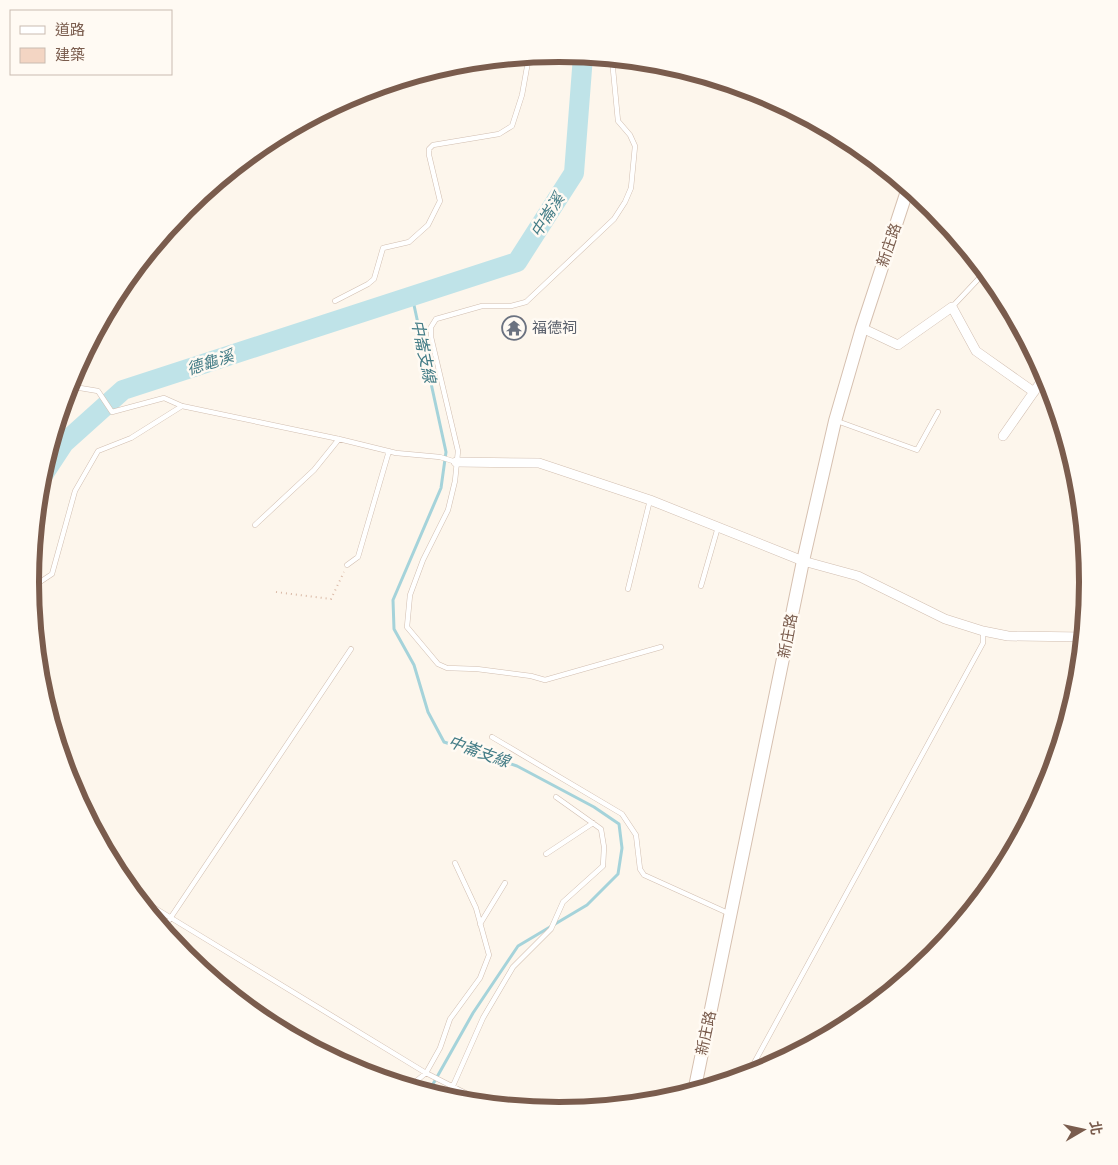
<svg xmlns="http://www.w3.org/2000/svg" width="1118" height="1165" font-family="'Varela Round','Noto Sans TC',sans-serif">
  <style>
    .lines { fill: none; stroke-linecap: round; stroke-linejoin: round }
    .stream { stroke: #a5d3da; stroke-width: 3 }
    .river { stroke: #bfe3e8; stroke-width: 20 }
    .building { fill: url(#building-back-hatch); stroke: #e6bba3 }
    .lane-casing { stroke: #d1beb0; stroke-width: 5.5 }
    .street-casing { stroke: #d1beb0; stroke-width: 10 }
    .secondary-casing { stroke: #d6c0b0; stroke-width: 14 }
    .path { stroke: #d9b8a5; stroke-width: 2; stroke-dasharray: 1 4; stroke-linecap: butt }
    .lane { stroke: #fff; stroke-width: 4.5 }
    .street { stroke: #fff; stroke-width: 9 }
    .secondary { stroke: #fff; stroke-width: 12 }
    .labels { text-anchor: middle; stroke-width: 5; stroke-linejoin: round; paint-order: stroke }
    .street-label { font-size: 15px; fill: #7a5c4d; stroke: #fffaf3 }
    .worship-label { font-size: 15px; fill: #5b616d; stroke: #fffaf3; text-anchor: start }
    .water-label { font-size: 16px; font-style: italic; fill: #437c86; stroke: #fffaf3 }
    .rim { fill: none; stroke: #7a5c4d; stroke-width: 6 }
  </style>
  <defs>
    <pattern id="building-back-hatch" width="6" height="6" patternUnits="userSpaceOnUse" patternTransform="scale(1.25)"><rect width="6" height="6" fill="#f3d5c3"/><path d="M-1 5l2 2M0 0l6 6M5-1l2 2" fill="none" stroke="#cab0a1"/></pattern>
  </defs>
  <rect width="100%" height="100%" fill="#fdf6ec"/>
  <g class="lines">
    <path class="stream" d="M412,296L446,452L441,488L393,600L394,629L414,665L428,712L444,742L517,766L594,807L619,824L622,848L618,874L587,905L518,946L473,1013L428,1093"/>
    <path class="river" d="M41,478L64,443L123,390L517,262L574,173L583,56"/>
  </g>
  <path class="building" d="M522,318L526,329L506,337L502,327Z"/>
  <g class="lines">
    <g class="lane-casing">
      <path id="lane" d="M612,59L618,121L630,135L635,146L631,188L625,202L614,219L526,302L511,306H482L436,319L431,327V337L458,451L455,481L448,510L423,560L410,595L407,627L438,664L447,668L477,669L531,676L545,680L661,647
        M335,301L368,284L374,279L383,248L409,242L428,225L440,201L429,155V149L433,145L499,134L512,126L522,95L529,56
        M952,307L985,272
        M68,386L98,391L112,412L164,398L182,406L339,439L396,453L440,457L456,462
        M837,421L917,450L938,412
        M255,525L314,470L339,439
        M347,565L358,557L389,451
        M701,586L718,527
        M31,588L52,574L75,491L98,451L131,438L182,406
        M628,589L650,500
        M492,737L622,814L636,835L640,869L644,875L728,913
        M546,854L593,823
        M135,896L426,1073L489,1105
        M480,924L505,883
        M163,929L351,649
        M747,1076L983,643V631
        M409,1087L426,1073L440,1048L450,1019L480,978L489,955L476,908L455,863
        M452,1088L483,1018L513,967L551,929L563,902L603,866L604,847L601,829L556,797"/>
    </g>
    <g class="street-casing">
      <path id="street" d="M862,328L898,345L952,307L976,351L1034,392
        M1003,436L1045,376
        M456,462L539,463L650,500L803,561L858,576L945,619L983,631L1008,636L1083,637"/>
    </g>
    <g class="secondary-casing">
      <path id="secondary" d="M694,1092L803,561L835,421L862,328L908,188"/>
    </g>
    <path class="path" d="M276,592L331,599L344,572"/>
    <use href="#lane" class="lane"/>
    <use href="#street" class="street"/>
    <use href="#secondary" class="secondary"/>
  </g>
  <defs>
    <g id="temple-ring" transform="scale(1.25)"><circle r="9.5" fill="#fffaf3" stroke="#6b7280" stroke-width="1.5"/><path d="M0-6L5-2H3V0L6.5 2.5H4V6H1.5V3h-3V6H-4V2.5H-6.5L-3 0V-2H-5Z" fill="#6b7280"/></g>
  </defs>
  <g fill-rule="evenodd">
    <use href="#temple-ring" x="514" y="328"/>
  </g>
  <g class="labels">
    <g class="street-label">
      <text transform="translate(889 245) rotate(-71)" y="5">新庄路</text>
      <text transform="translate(788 636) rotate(-79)" y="5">新庄路</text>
      <text transform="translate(706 1033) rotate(-78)" y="5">新庄路</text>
    </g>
    <g class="worship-label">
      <text x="532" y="333">福德祠</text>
    </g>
    <g class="water-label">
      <text transform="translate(547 215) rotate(-58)" y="6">中崙溪</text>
      <text transform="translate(424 351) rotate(78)" y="6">中崙支線</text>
      <text transform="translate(210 362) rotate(-18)" y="6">德龜溪</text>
      <text transform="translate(479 751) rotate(20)" y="6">中崙支線</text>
    </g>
  </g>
  <path d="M0 0H1118V1165H0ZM39 582a520 520 0 1 1 1040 0a520 520 0 1 1-1040 0Z" fill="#fffaf3" fill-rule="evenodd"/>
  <path class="rim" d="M39 582a520 520 0 1 1 1040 0a520 520 0 1 1-1040 0Z"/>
  <rect x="10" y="10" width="162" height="65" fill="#fffaf3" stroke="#cabbb1"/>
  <rect x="20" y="26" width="25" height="8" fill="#ffffff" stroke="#cabbb1"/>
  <text x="55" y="35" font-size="15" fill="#7a5c4d">道路</text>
  <rect x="20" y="48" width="25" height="15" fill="#f3d5c3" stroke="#cabbb1"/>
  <text x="55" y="60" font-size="15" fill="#7a5c4d">建築</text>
  <g transform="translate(1083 1130) rotate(81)" stroke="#fffaf3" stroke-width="4" paint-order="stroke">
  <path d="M0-4L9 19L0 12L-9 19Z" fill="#7a5c4d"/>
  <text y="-8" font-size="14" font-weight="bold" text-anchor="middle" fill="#7a5c4d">北</text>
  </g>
</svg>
